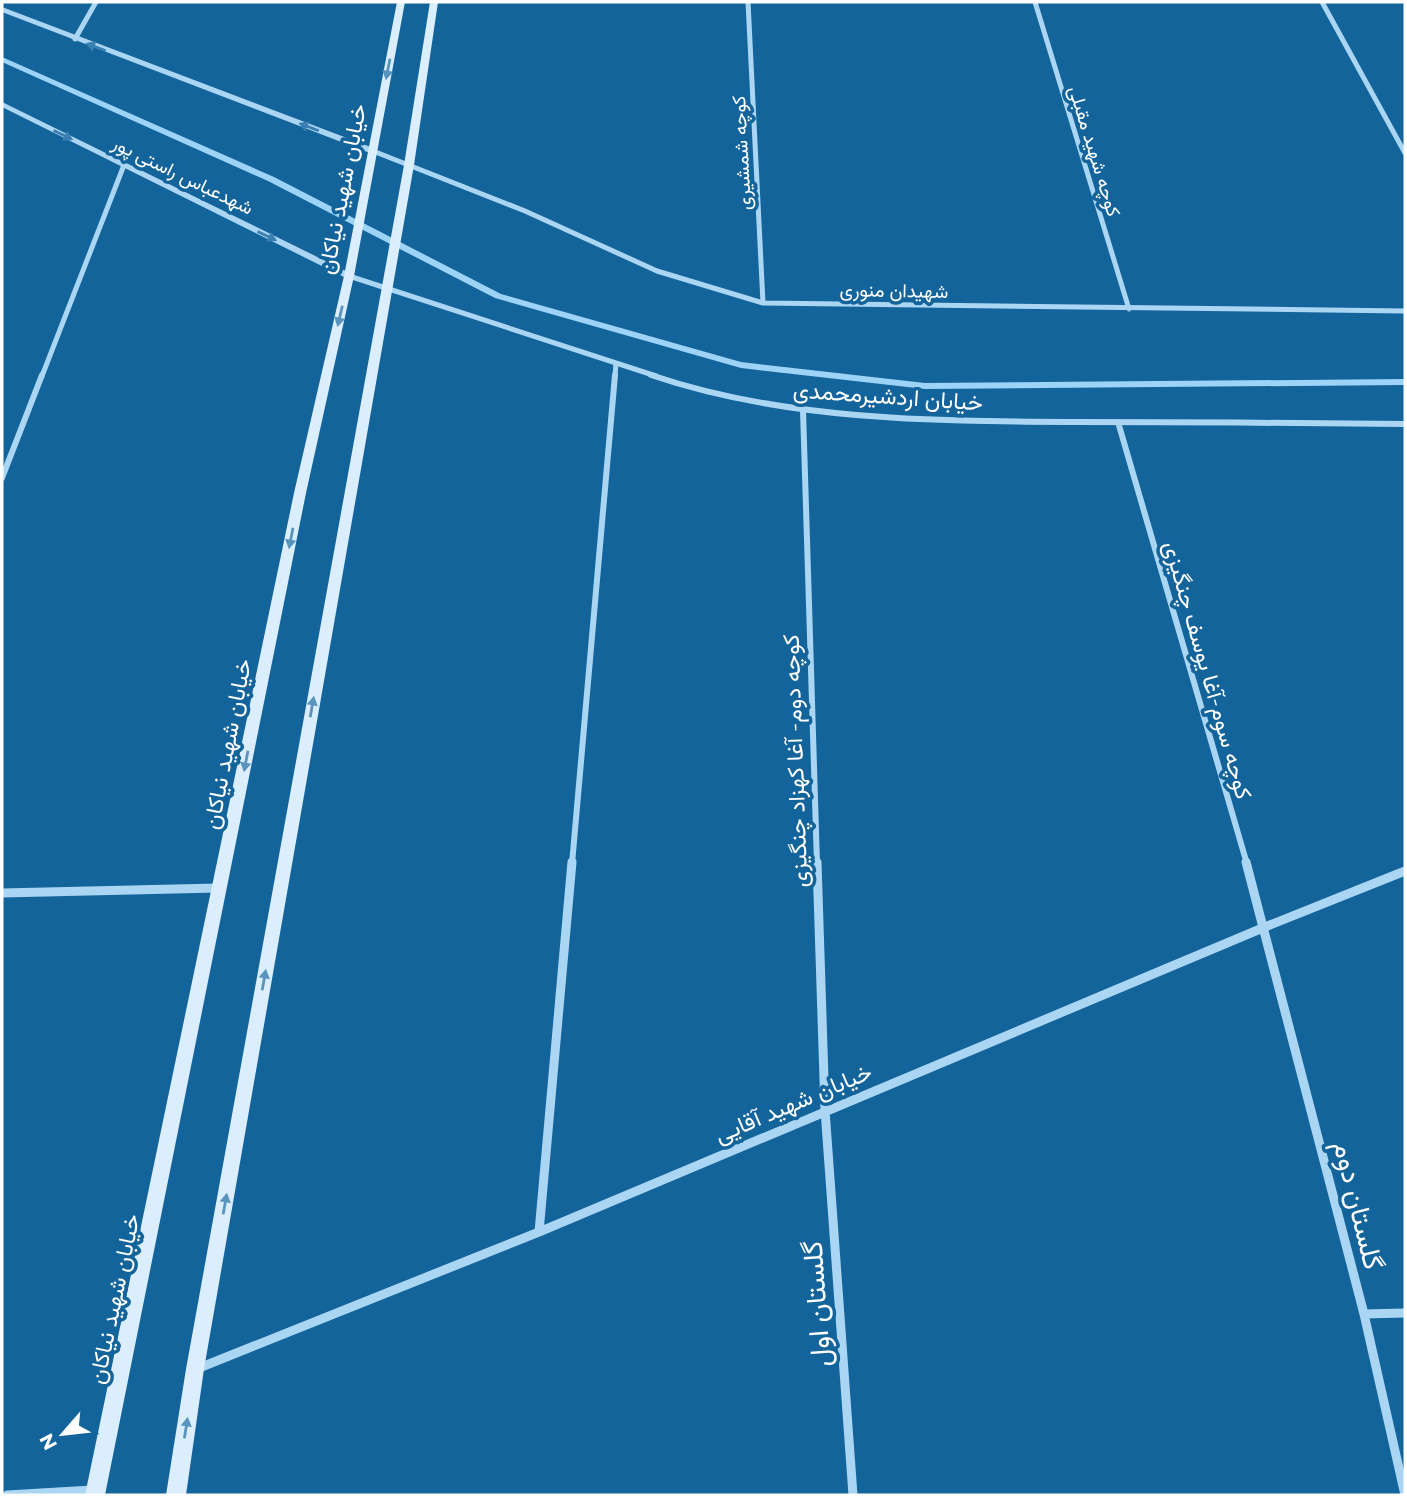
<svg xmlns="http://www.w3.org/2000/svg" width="1407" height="1497" font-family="Montserrat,Vazirmatn,sans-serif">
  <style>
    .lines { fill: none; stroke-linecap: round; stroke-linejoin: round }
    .stream { fill: #9dd3f6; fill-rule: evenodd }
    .minor-far2 { stroke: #abd6f3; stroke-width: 5 }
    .minor-far1 { stroke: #abd6f3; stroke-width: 6 }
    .minor { stroke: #abd6f3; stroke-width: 9 }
    .tertiary { fill: #abd6f3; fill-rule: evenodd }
    .secondary { fill: #daeefd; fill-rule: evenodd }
    .oneway { fill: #3a80b2 }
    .oneway2 { fill: #5994be }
    .labels { text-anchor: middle; stroke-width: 7; stroke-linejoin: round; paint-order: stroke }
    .far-street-label { font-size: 19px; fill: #fff; stroke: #14649c }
    .street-label { font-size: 23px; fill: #fff; stroke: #14649c }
    .near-street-label { font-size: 28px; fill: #fff; stroke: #14649c }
  </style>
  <rect width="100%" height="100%" fill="#14649c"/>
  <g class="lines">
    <path class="stream" d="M2,57L274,177L501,294L741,362L925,383L1405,379V385L925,389L741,368L495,298L268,181L2,62Z"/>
    <path class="minor-far2" d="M748,2L763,303
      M1035,2L1129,309
      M1322,2L1405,153
      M75,39L96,2
      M373,151L525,211L657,271L763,303L1405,311
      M349,276L656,376
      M42,376L124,165
      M615,376L616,363"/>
    <path class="minor-far1" d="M651,375C786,421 934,421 1076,422C1186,422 1295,423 1405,424
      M803,410L817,864
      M1118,422L1247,864
      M2,478L42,375
      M572,864L615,375"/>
    <path class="minor" d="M817,862L825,1110L853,1495
      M1246,862L1364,1314L1405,1495
      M2,893L218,888
      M539,1232L572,862
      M1364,1314L1405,1313
      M199,1368L539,1232L1265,927L1405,871
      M7,1495L92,1490"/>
    <path class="tertiary" d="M2,7L376,149L377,151L370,153L2,12Z
      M2,102L352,274L354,276L352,278H346L2,107Z"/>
    <path class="secondary" d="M397,2H405L354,276L306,493L105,1495H85L294,493L344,276Z
      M430,2H438L414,165L204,1369L186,1495H166L186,1369L404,165Z"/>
  </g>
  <defs><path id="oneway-solid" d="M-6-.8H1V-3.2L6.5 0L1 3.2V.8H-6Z" transform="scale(1.75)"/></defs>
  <g class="oneway">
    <use href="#oneway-solid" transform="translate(96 47) rotate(-159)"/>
    <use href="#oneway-solid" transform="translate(309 127) rotate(-159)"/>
    <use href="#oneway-solid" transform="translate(63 135) rotate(26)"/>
    <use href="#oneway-solid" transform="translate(267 236) rotate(26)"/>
  </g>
  <g class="oneway2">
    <use href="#oneway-solid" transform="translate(388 69) rotate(101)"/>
    <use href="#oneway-solid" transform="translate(340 316) rotate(103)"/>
    <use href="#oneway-solid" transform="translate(291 538) rotate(101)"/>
    <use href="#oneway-solid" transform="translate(312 707) rotate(-80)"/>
    <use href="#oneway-solid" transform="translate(246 761) rotate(101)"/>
    <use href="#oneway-solid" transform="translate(264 980) rotate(-80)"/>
    <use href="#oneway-solid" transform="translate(225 1204) rotate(-80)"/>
    <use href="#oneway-solid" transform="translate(186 1428) rotate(-81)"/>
  </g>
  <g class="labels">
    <g class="far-street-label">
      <text transform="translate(1095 151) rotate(73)" y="7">کوچه شهید مقبلی</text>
      <text transform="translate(741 153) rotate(-93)" y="7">کوچه شمشیری</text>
      <text transform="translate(183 175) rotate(26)" y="7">شهدعباس راستی پور</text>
      <text transform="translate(894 290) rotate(1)" y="7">شهیدان منوری</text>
    </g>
    <g class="street-label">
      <text transform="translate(342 189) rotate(-79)" y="8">خیابان شهید نیاکان</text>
      <text transform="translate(888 396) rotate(4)" y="8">خیابان اردشیرمحمدی</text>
      <text transform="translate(1208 670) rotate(74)" y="8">کوچه سوم-آغا یوسف چنگیزی</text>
      <text transform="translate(227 744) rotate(-79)" y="8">خیابان شهید نیاکان</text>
      <text transform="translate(795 761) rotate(-92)" y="8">کوچه دوم- آغا کهزاد چنگیزی</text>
      <text transform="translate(793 1103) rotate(-23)" y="8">خیابان شهید آقایی</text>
      <text transform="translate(114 1299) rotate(-78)" y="8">خیابان شهید نیاکان</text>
    </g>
    <g class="near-street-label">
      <text transform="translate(1359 1205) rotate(76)" y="10">گلستان دوم</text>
      <text transform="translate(816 1304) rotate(-94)" y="10">گلستان اول</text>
    </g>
  </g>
  <rect width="1407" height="1497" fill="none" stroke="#ffffff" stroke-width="7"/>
  <g transform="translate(63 1434) rotate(242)" stroke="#14649c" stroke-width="5" paint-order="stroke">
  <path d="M0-5L12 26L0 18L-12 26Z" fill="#ffffff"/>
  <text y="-10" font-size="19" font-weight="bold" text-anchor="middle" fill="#ffffff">N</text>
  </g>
</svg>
